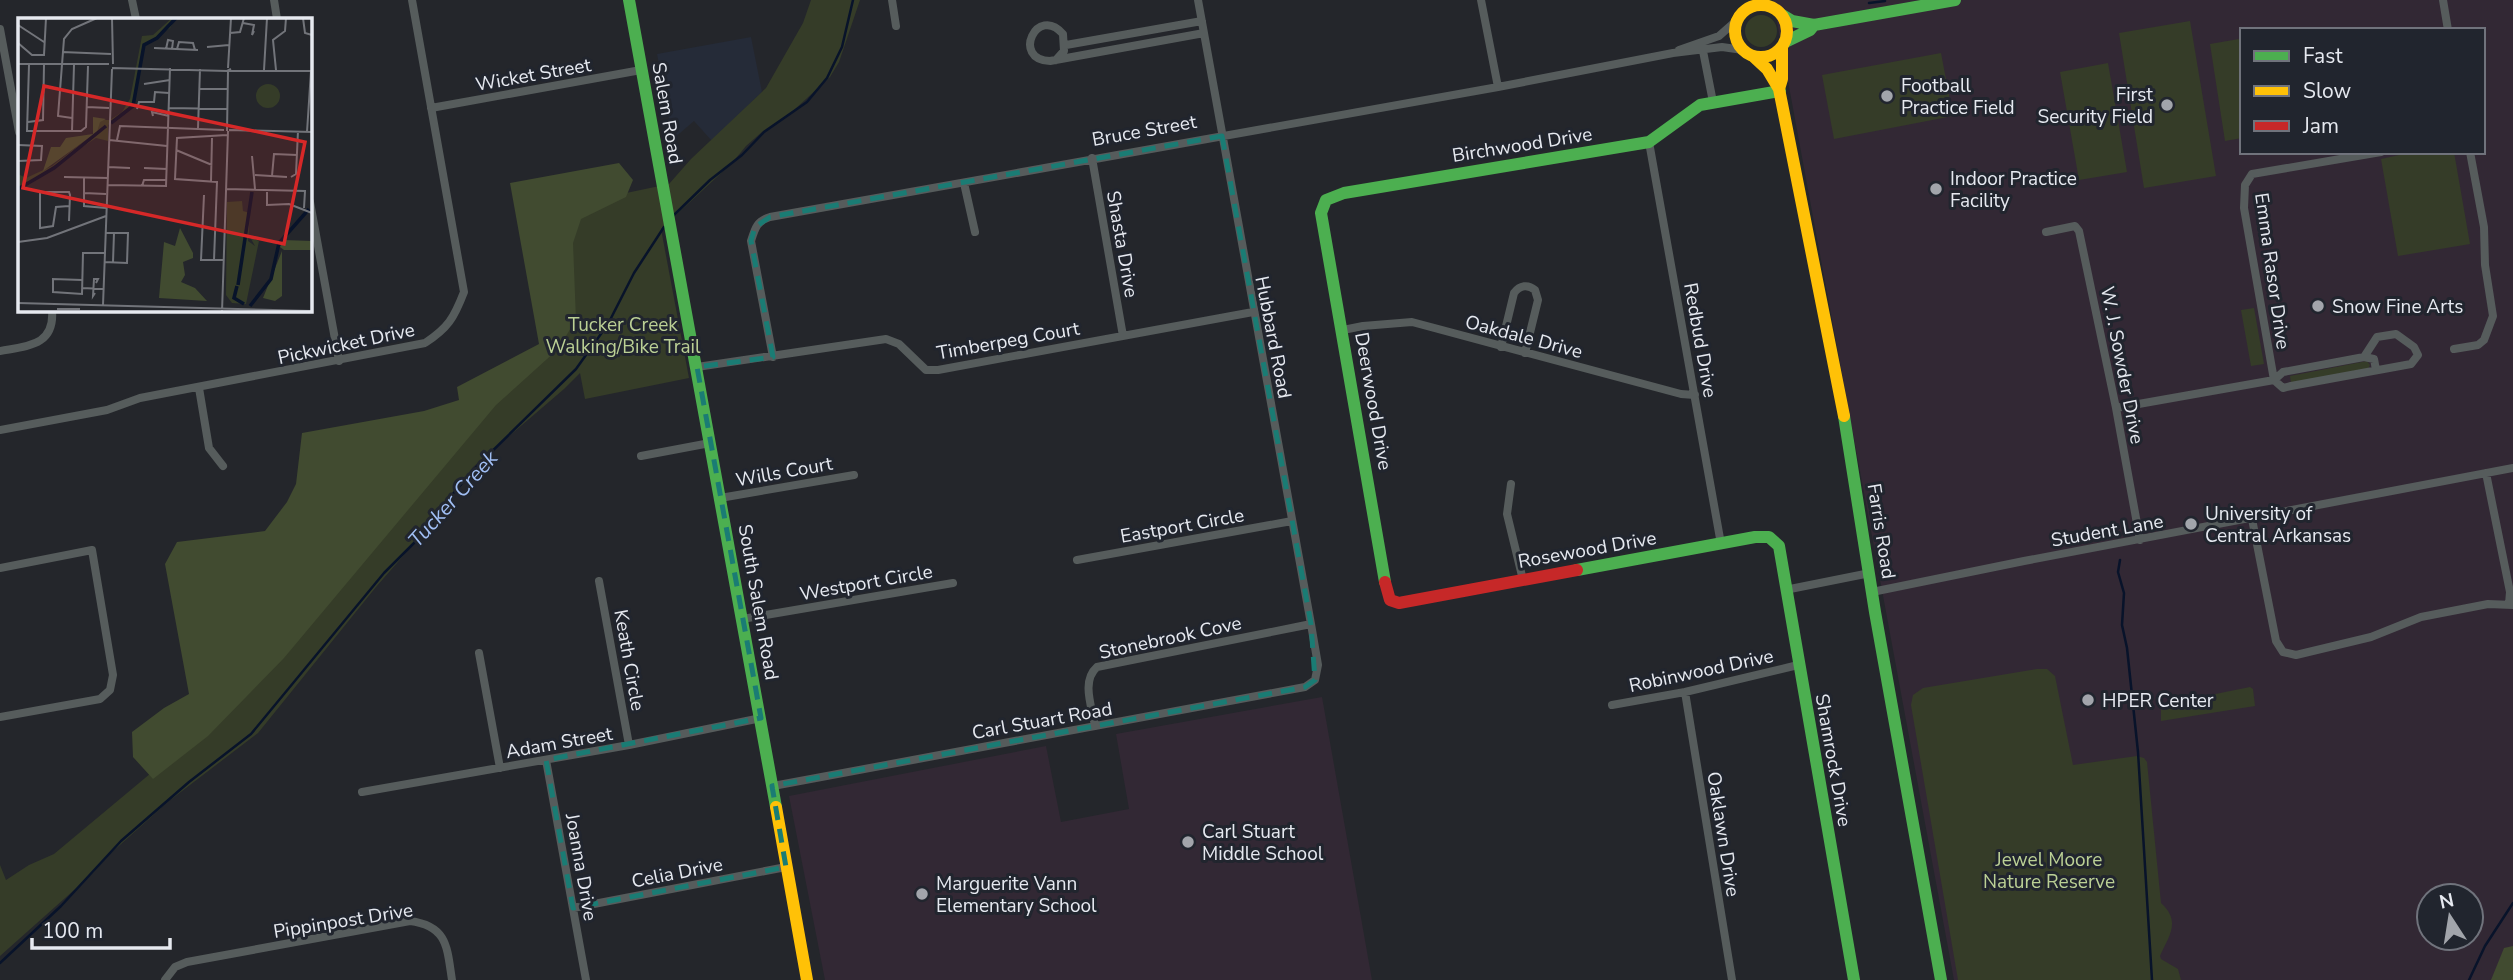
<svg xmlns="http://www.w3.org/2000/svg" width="2513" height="980" font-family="'Nunito Sans',sans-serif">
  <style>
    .built { fill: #252b38 }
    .education { fill: #322834; fill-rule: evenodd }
    .green { fill: #353c28 }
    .forest { fill: #414b30 }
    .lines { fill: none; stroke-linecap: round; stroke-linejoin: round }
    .stream { stroke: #08132a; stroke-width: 2.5 }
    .street { stroke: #565c5c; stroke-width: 8 }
    .fast { stroke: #4caf50; stroke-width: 12 }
    .slow { stroke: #ffc107; stroke-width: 12 }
    .jam { stroke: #c62828; stroke-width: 12 }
    .marked { fill: none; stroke: #1a7c74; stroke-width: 5; stroke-dasharray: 14 9; stroke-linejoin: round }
    .poi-dot { fill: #a2a5ab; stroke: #21252e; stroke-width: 2.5 }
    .labels { text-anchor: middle; stroke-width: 6; stroke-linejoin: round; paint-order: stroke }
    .street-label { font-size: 19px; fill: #e6e9f0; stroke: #21252e }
    .poi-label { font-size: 19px; fill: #e6e9f0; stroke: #21252e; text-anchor: start }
    .park-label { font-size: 19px; fill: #bbd095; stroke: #21252e }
    .water-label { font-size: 21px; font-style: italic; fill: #a1bff5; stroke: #21252e }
    .inset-river { fill: none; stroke: #08132a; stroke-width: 3.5 }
    .inset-road { fill: none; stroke: #72747a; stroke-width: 2 }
    .view { fill: #d62828; fill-opacity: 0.15; stroke: #d62828; stroke-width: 3.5 }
    .inset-edge { fill: none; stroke: #e6e9f0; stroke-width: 3.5 }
  </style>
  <rect width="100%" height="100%" fill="#24262b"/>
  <path class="built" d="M751,37L762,92L712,141L694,121L673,139L657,54Z"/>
  <path class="education" d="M1773,0H2513V980H1954ZM2242,30H2483V152H2242ZM2429,896H2471V938H2429Z
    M1322,697L1372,980H825L789,796L1046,746L1061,822L1129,809L1116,734Z"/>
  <path class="green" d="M811,0H860L839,62L830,77L794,110L763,131L746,146L732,163L661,229L689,378L585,399L580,373L564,389L473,467L445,508L376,587L258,733L169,801L111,853L92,874L0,956V865L6,880L29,865L54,854L175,753L356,553L561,333L550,209L669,184L691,159L766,88L803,23Z
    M1745 31a16 16 0 1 1 32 0a16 16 0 1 1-32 0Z
    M2190,21L2216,176L2144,188L2119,33Z
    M2239,39L2242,55V138L2225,141L2210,44Z
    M1941,53L1953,116L1834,139L1822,75Z
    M2108,63L2127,172L2079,180L2060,72Z
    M2413,152H2454L2470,244L2398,256L2381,159Z
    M2254,308L2264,364L2251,366L2241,310Z
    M2367,361L2370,365L2368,369L2291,383L2290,376Z
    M2037,669H2047L2055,676L2073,765L2137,756L2144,758L2147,762L2161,903C2182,922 2168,937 2160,956L2161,959L2178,969L2181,980H1958L1911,705L1913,695L1923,688Z
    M2250,687L2253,689L2255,706L2161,721V705Z"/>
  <path class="forest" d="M619,163L633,180L626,197L581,219L573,243L576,320L557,350L496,405L284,658L208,736L153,779L133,757L132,732L164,708L189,694L165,564L177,542L265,531L287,502L296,484L302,433L424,411L459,400L457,387L539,344L510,183Z
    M2513,946V980H2491L2504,948Z"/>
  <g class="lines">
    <path class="stream" d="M1869,3L1885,1
      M673,216L710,180L742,155L764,132L807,102L827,78L842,47L853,0
      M2120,560L2118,572L2124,593L2122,625L2127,648L2138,752L2152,980
      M0,963L61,906L121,841L189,782L251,734L384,573L432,525L451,496L479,464L576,369L608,324L634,273L664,227
      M2469,980L2485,946L2513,903"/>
    <path class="street" d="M132,0L136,19
      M274,0L277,19
      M892,0L896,26
      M1481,0L1498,87
      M2443,0L2448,30
      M0,29L19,132
      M1066,45L1202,21
      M1679,50L1719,36L1736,21
      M1703,51L1713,102
      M1056,60L1064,51L1063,34C1037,4 1011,60 1050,61L1204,33
      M431,108L641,70
      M1649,142L1721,544
      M1092,158L1123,336
      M964,183L975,232
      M310,202L339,361
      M2046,232L2075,226L2079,231L2116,408L2140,540
      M1343,330L1363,326L1412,322L1681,394L1695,395
      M1501,347L1514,293C1520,285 1528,284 1535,290L1538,300L1525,353
      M2454,349L2478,345L2484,340L2493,316L2485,265L2484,227L2470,152
      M0,351C27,346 55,346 52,310
      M773,357L751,241C755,228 757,221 770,217L1498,87L1673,53L1722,47L1743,50
      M2364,357L2374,359L2376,370
      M697,367L886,339L899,344L926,370H938L1253,312
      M2274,380L2244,208L2245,185L2252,174L2381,152
      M199,388L209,448L223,466
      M2116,408L2274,380L2283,372L2364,357L2377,337L2396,334L2414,347L2418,355L2411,364L2291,386L2283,388L2274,380
      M0,430L107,410L140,398L425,343C448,328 454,318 464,292L412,0
      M641,456L710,443
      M2486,473L2510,592L2509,604
      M1511,484L1507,514L1523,580
      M720,498L854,475
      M2252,519L2276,641L2283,652L2296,655L2371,637L2421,617L2488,604L2513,605
      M1077,560L1292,521
      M0,568L92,550L113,675L110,690L100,699L0,717
      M599,581L629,745
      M1785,590L1870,573
      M1872,592L2024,561L2513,468
      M742,619L953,583
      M479,653L500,768
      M1685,692L1732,980
      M1612,705L1685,692L1798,665
      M1095,726C1092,707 1081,681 1097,667L1311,624
      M546,760L586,980
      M773,786L1305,687L1315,680L1318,665L1311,624L1198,0
      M362,792L629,745L761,718
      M573,908L786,867
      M165,980L175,967L187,962L410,921C448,926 447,948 452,980"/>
    <path class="fast" d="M629,0L776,807
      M1782,15L1792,21L1814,25L1955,0
      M1785,42L1810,30L1814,25
      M1844,416L1875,612L1941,980
      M1577,570L1755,537H1769L1779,546L1854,980
      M1385,582L1321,213L1326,200L1344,193L1649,142L1700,105L1780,91"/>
    <path class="slow" d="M1735 31a26 26 0 1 1 52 0a26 26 0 1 1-52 0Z
      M1753,56L1767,69L1779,89L1844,416
      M1779,89L1782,79V47
      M776,807L807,980"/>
    <path class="jam" d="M1385,582L1390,600L1399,603L1577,570"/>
  </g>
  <path class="marked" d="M1222,136L1311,624L1315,680L1305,687L772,786L786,867L573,908L546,760L761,718L697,367L773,357L751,241L755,227L770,217Z"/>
  <g class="poi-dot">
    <circle cx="1887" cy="96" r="7"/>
    <circle cx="2167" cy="105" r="7"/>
    <circle cx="1936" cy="189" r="7"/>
    <circle cx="2318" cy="306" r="7"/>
    <circle cx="2191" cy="524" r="7"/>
    <circle cx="2088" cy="700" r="7"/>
    <circle cx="1188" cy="842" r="7"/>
    <circle cx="922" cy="894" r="7"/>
  </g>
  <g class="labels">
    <g class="street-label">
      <text transform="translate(533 74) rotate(-10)" y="7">Wicket Street</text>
      <text transform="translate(668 113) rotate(80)" y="7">Salem Road</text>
      <text transform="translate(1144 130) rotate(-10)" y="7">Bruce Street</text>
      <text transform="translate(1522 144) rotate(-9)" y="7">Birchwood Drive</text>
      <text transform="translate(1123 244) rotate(80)" y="7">Shasta Drive</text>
      <text transform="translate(2273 271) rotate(82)" y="7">Emma Rasor Drive</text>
      <text transform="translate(1524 336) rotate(15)" y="7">Oakdale Drive</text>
      <text transform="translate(1274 337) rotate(79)" y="7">Hubbard Road</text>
      <text transform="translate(1008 340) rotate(-10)" y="7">Timberpeg Court</text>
      <text transform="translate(1701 340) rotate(80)" y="7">Redbud Drive</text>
      <text transform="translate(346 343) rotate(-12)" y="7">Pickwicket Drive</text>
      <text transform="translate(2123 365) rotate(79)" y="7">W. J. Sowder Drive</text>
      <text transform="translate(1374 401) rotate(80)" y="7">Deerwood Drive</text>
      <text transform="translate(784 471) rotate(-10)" y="7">Wills Court</text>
      <text transform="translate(1182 525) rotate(-10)" y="7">Eastport Circle</text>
      <text transform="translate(2107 530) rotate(-10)" y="7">Student Lane</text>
      <text transform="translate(1882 531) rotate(81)" y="7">Farris Road</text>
      <text transform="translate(1587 549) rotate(-10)" y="7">Rosewood Drive</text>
      <text transform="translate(866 582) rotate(-10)" y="7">Westport Circle</text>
      <text transform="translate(759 602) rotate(80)" y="7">South Salem Road</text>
      <text transform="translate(1170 637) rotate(-12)" y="7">Stonebrook Cove</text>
      <text transform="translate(630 660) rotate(80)" y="7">Keath Circle</text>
      <text transform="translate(1701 670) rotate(-12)" y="7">Robinwood Drive</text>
      <text transform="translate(1042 720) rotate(-10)" y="7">Carl Stuart Road</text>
      <text transform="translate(559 742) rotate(-10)" y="7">Adam Street</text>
      <text transform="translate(1834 760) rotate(80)" y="7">Shamrock Drive</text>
      <text transform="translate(1724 834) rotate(81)" y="7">Oaklawn Drive</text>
      <text transform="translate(582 867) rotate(80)" y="7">Joanna Drive</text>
      <text transform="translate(677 872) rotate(-11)" y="7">Celia Drive</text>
      <text transform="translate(343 920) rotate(-9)" y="7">Pippinpost Drive</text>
    </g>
    <g class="poi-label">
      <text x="1901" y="92">Football<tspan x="1901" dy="22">Practice Field</tspan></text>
      <text x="2153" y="101" text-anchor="end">First<tspan x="2153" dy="22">Security Field</tspan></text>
      <text x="1950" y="185">Indoor Practice<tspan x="1950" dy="22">Facility</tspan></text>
      <text x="2332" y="313">Snow Fine Arts</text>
      <text x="2205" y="520">University of<tspan x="2205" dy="22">Central Arkansas</tspan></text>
      <text x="2102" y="707">HPER Center</text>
      <text x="1202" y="838">Carl Stuart<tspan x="1202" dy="22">Middle School</tspan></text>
      <text x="936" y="890">Marguerite Vann<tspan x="936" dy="22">Elementary School</tspan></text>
    </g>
    <g class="park-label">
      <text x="623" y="331">Tucker Creek<tspan x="623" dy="22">Walking/Bike Trail</tspan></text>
      <text x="2049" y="866">Jewel Moore<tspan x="2049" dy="22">Nature Reserve</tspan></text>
    </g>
    <g class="water-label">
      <text transform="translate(453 499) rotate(-48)" y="7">Tucker Creek</text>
    </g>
  </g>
  <g transform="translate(18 18)">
    <rect width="294" height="294" fill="#24262b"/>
    <path d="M154,0H158L152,10L126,27L115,88L90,107V123L78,120L0,171V156L8,160L34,148L77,115L79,102H92L104,94L112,81L124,18L135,17ZM238 78a12 12 0 1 1 24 0a12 12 0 1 1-24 0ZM224,183L225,193L232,195L230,223L237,228L232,219L241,223L228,286L214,285L208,277L209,184Z" fill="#353c28"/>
    <path d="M75,99L88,101L82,104L79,114L25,153L33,129H42L48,120L75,116ZM162,210L175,235V240L165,244L167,257L163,264L177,270L189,283L141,280L146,224L157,228ZM265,222L294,223V232H266L262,229ZM264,233V278L257,283L245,280Z" fill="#414b30"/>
    <path class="inset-river" d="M93,105L115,88L126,27L139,20L158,0M0,171L36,150L88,108M220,267L234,174M219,268L216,280L226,286M232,288L253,261L261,225L291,191"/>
    <path class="inset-road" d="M94,0L95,46M285,0L287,15L294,17M225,5L236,7L234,17L236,13M0,7L26,24M212,15L222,14L226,0M0,25L14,37H26L28,0M189,29L211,27M136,30L180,32M148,31L150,22L155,23L154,31M159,31L161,24L175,25L177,32M44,34L93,36M0,46H91M11,47L9,113H63L68,109L70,48M94,50L209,53M210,50L213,0M213,51L209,53H294M246,52L249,0M258,52L255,22L267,13L268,0M126,66L152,62M181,71H210M69,89L91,90M151,90L210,91M119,91L121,84H136L137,74L151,75M135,98L134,94L151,98M54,100L40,98L46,21L54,11L79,0M10,104L25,102L26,47M180,110L182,51M211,112L294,114M54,113L56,47M209,113L210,53M289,114L293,53M91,122L149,128M99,122L102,108L206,112M0,127L24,128L23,142L0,143M158,132L194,147M234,138L237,171M90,149L112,150M126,150L149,151M237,157L269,159L254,158M254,158L256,136L279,137M46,159L90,160M66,159V188L88,190M273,159L278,156L280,113M193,163L194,120M90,167L148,168L152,50M124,168L126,162H149M208,171L287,173L286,190M249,172V187L271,186L294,195M66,175L88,176M186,177L183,242H206M51,203L52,177L51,174H22V210L35,208L38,189L51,188M0,224L29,220L88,198M196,242L199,164L157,161L159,120L209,117M86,244L109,245L110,215H88M95,244L96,215M64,262L35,261V274L64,276L65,235H87M64,270L86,271M77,275L75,278L76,261H80L78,265M0,285L294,293M85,287L94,51M39,291H62M204,294L210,113"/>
    <path class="view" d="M26,68L287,124L266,226L5,170Z"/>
    <rect width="294" height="294" class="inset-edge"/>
  </g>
  <rect x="2240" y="28" width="245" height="126" fill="#21252e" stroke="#70737c" stroke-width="2"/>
  <rect x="2254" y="51" width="35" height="10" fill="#4caf50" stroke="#70737c" stroke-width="2"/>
  <text x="2303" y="63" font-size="21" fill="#e6e9f0">Fast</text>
  <rect x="2254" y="86" width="35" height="10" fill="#ffc107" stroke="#70737c" stroke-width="2"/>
  <text x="2303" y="98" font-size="21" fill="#e6e9f0">Slow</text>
  <rect x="2254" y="121" width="35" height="10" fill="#c62828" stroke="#70737c" stroke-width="2"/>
  <text x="2303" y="133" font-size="21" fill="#e6e9f0">Jam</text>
  <g transform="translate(2450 917) rotate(348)"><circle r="33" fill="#21252e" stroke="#70737c" stroke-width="2"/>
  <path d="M0-5L12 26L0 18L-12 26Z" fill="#a2a5ab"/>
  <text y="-10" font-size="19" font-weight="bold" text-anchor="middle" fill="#e6e9f0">N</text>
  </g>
  <path d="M32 938v10h138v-10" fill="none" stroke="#e6e9f0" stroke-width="3.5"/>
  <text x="42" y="938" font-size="21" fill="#e6e9f0" stroke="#21252e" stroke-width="5" paint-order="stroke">100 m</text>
</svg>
